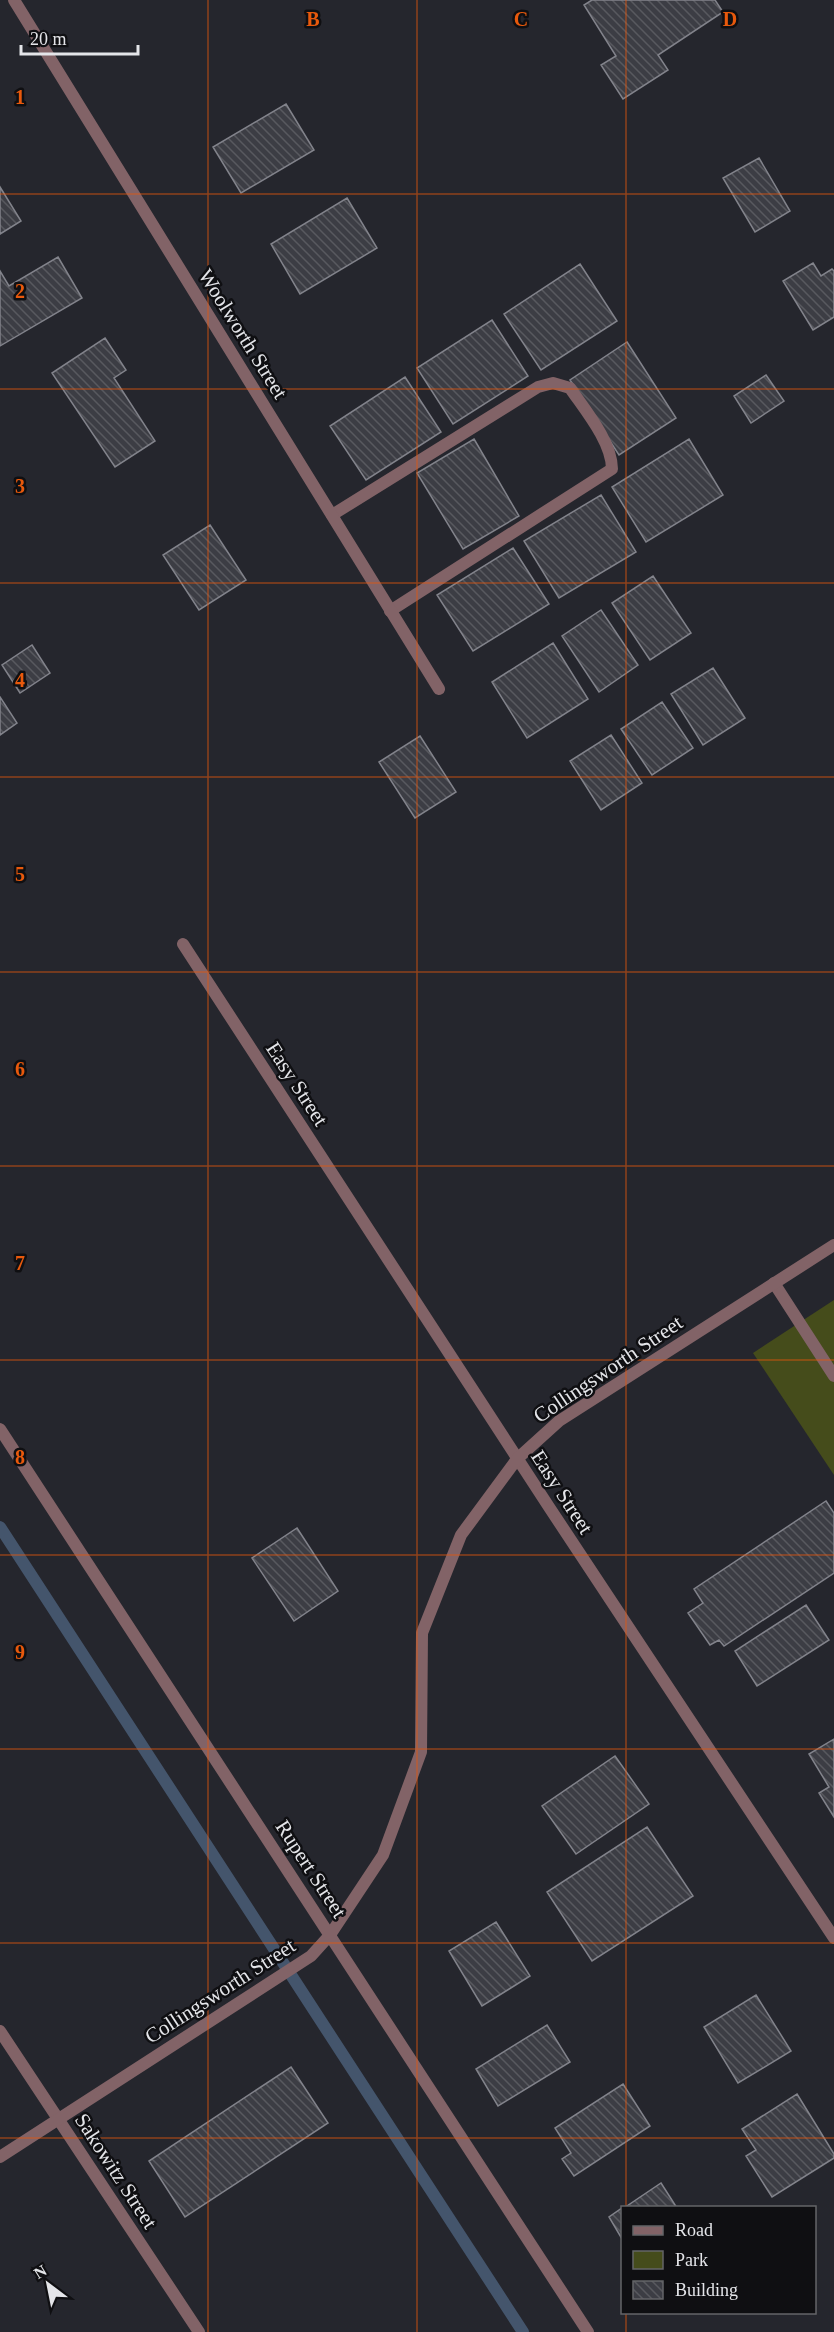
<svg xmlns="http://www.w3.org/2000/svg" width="834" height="2332" font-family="'Times New Roman',serif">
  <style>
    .green { fill: #454c1b }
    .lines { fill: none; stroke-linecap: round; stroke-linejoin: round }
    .stream { stroke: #44556c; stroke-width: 12 }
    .building { fill: url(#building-back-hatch); stroke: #82838b; stroke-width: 1.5 }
    .service { stroke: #826367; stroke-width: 12 }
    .minor { stroke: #826367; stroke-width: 12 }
    .tertiary { stroke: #826367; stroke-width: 12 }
    .grid { fill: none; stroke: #e8590c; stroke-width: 1.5; stroke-opacity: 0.55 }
    .labels { text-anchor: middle; stroke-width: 5; stroke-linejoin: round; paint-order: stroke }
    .street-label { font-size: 21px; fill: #e4e5e9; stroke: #0f0f12 }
    .grid-label { font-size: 20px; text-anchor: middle; font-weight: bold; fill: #e8590c; stroke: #0f0f12; stroke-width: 5; stroke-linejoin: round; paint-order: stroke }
  </style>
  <defs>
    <pattern id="building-back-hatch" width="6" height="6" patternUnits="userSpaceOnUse" patternTransform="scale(1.5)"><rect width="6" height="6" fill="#3c3d44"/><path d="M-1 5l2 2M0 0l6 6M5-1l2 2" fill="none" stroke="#58595f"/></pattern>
  </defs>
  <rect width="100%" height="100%" fill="#25262d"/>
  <path class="green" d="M834,1300V1475L753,1353Z"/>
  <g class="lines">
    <path class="stream" d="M0,1527L523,2332"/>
  </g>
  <path class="building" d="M592,0H715L723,12L658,55L668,70L623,99L601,65L616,56L584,5Z
    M286,104L314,150L241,193L213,147Z
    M759,158L790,211L755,232L723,178Z
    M0,187L21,221L0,234Z
    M347,198L377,248L300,294L271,244Z
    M58,257L82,298L0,346V271L9,286Z
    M813,263L821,276L832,269L834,271V317L813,330L783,281Z
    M580,264L617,321L541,370L504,314Z
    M492,320L528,376L453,424L417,368Z
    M105,338L126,370L114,378L155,441L115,467L52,373Z
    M627,342L676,418L619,455L570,380Z
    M766,375L784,401L751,423L734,396Z
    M405,377L441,432L366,480L330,426Z
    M474,439L519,516L463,549L417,473Z
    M689,439L723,495L646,542L612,487Z
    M601,495L636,552L559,598L524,541Z
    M210,525L246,580L199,610L163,555Z
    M513,548L549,604L473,651L437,595Z
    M653,576L691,633L650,660L612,603Z
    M601,610L638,665L599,692L562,636Z
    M553,643L588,699L527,738L492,682Z
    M32,645L50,673L20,693L2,665Z
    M713,668L745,718L703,745L671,694Z
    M0,697L17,723L0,735Z
    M662,702L693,748L652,775L621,729Z
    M611,735L642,783L601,810L570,761Z
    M420,736L456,792L415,818L379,762Z
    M826,1501L834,1513V1573L724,1646L719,1640L710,1645L688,1613L703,1603L694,1589Z
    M297,1528L338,1591L294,1621L252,1558Z
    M806,1605L829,1640L757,1686L735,1651Z
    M834,1739V1817L819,1793L829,1787L809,1754Z
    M615,1756L649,1804L576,1854L542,1806Z
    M647,1827L693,1896L592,1961L547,1892Z
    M496,1922L530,1976L482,2006L449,1951Z
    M756,1995L791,2051L738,2083L704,2027Z
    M547,2025L570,2062L498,2106L476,2069Z
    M291,2067L328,2123L185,2217L149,2161Z
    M623,2084L650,2126L574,2176L562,2159L571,2153L555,2128Z
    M797,2094L834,2154V2158L772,2197L746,2156L756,2150L742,2129Z
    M661,2183L677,2208H624Z
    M622,2208V2239L609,2217Z"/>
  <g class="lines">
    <path class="service" d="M332,515L538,387L553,383L570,388C585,410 612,442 612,469L390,611
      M774,1283L834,1376"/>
    <path class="minor" d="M14,0L439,689
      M183,944L549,1507L834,1938
      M0,2031L199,2332"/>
    <path class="tertiary" d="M0,1429L588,2332
      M0,2157L311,1956L330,1935L383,1855L421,1752L422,1633L461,1535L517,1459L559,1421L834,1245"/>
  </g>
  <path class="grid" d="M208,0V2332M417,0V2332M626,0V2208M0,194H834M0,389H834M0,583H834M0,777H834M0,972H834M0,1166H834M0,1360H834M0,1555H834M0,1749H834M0,1943H834M0,2138H834M626,2312V2332"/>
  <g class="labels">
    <g class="street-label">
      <text transform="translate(243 334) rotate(58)" y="7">Woolworth Street</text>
      <text transform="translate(297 1084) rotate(57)" y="7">Easy Street</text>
      <text transform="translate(608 1369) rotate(-34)" y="7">Collingsworth Street</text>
      <text transform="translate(562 1492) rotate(57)" y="7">Easy Street</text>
      <text transform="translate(311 1869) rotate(57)" y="7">Rupert Street</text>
      <text transform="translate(220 1991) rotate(-33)" y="7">Collingsworth Street</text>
      <text transform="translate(116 2171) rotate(57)" y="7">Sakowitz Street</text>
    </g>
  </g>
  <g class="grid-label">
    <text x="313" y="26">B</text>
    <text x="521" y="26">C</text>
    <text x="730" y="26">D</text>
    <text x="20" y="104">1</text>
    <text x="20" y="298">2</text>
    <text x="20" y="493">3</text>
    <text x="20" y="687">4</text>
    <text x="20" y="881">5</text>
    <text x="20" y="1076">6</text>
    <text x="20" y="1270">7</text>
    <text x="20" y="1464">8</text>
    <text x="20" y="1659">9</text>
  </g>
  <rect x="621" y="2206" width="195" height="108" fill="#0f0f12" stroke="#646568" stroke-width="1.5"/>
  <rect x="633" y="2226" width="30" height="9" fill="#826367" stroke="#646568" stroke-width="1.5"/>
  <text x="675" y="2236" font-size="18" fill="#e4e5e9">Road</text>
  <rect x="633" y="2251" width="30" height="18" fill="#454c1b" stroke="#646568" stroke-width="1.5"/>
  <text x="675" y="2266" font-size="18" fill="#e4e5e9">Park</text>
  <rect x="633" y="2281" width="30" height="18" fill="url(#building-back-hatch)" stroke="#646568" stroke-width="1.5"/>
  <text x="675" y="2296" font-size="18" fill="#e4e5e9">Building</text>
  <g transform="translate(48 2284) rotate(328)" stroke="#0f0f12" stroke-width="4.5" paint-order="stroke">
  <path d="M0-4.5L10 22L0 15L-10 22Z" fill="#e4e5e9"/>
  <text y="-9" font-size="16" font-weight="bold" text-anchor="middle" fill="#e4e5e9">N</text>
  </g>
  <path d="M21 45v9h117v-9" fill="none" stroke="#e4e5e9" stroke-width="3"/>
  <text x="30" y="45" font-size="18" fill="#e4e5e9" stroke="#0f0f12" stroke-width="4.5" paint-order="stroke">20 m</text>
</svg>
